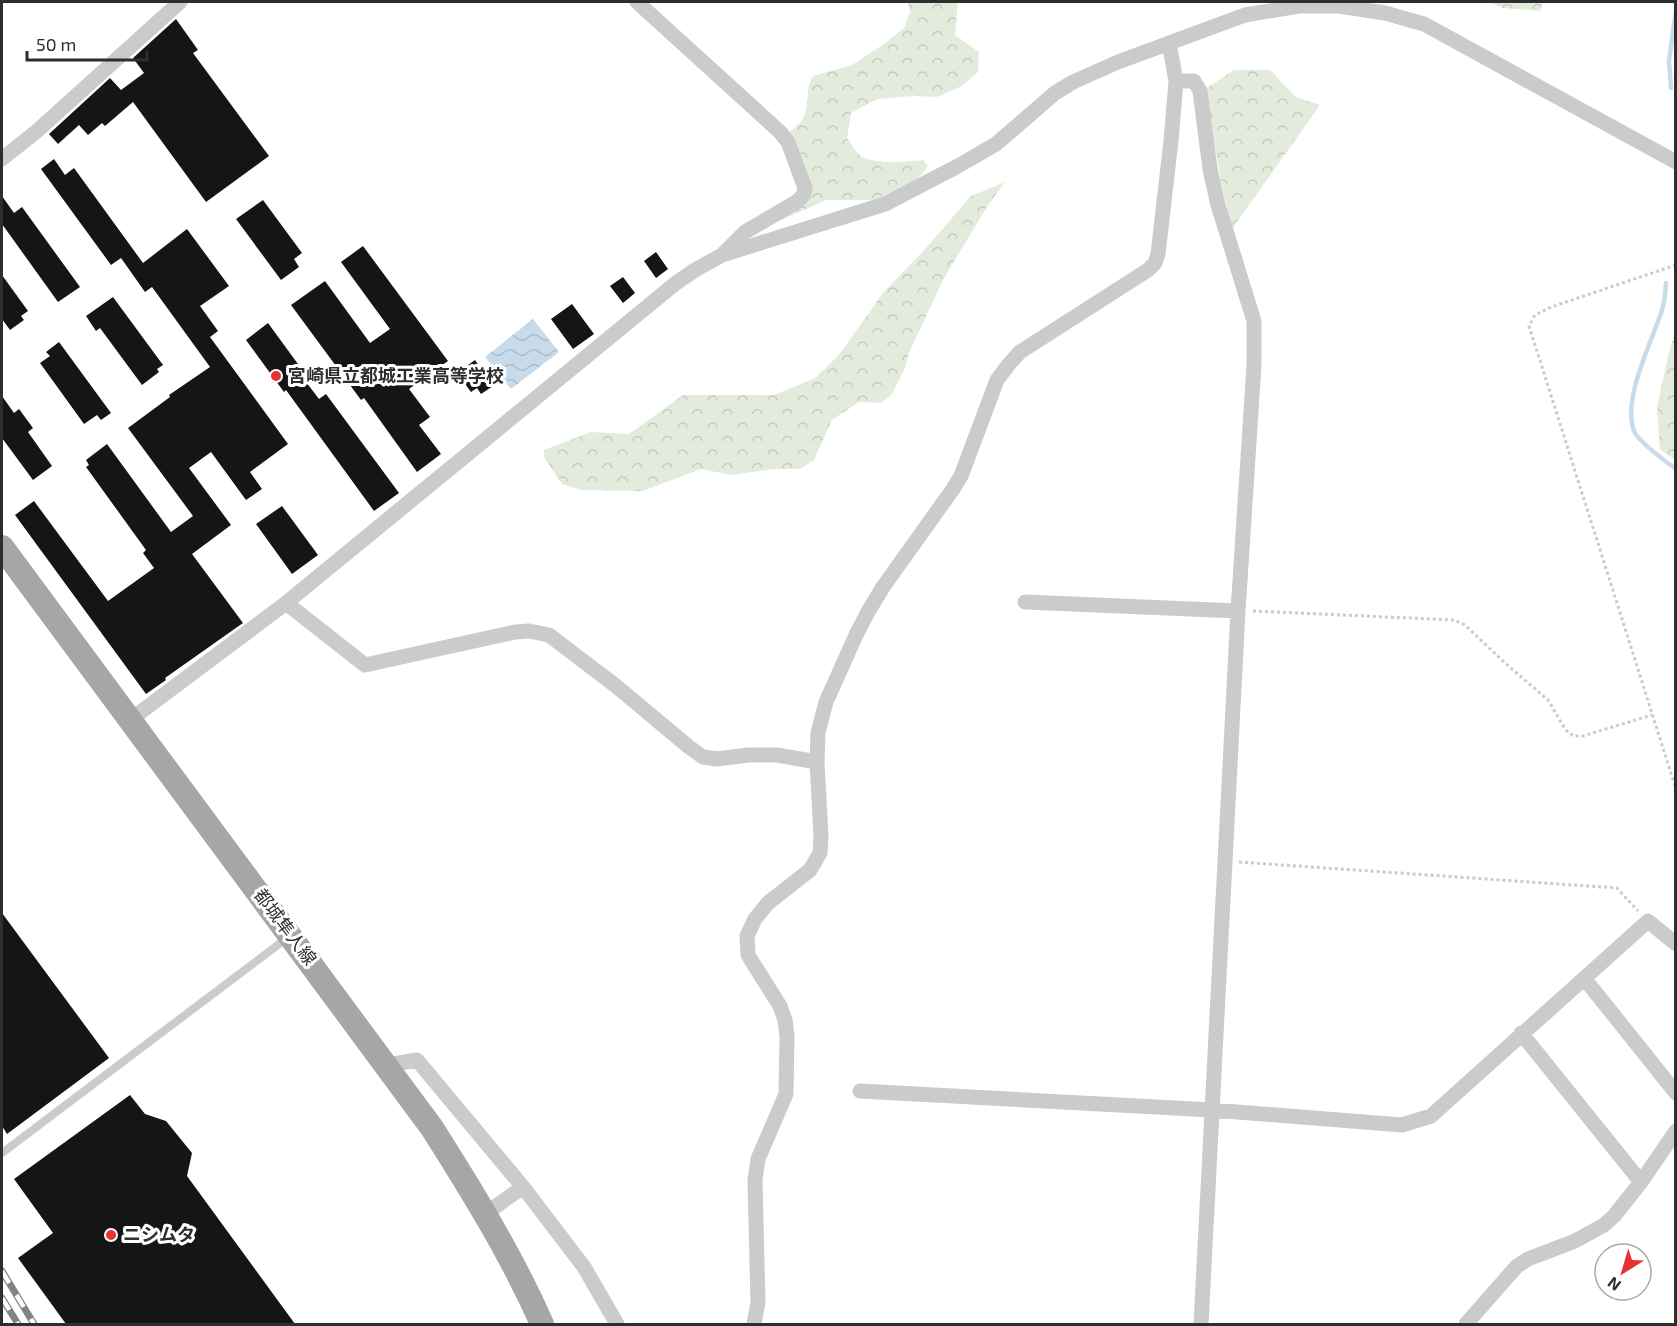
<svg xmlns="http://www.w3.org/2000/svg" width="1677" height="1326" font-family="'Exo 2','Noto Sans JP',sans-serif">
  <style>
    .forest { fill: url(#forest-crowns) }
    .water { fill: url(#water-waves) }
    .lines { fill: none; stroke-linecap: round; stroke-linejoin: round }
    .stream { stroke: #c8dbeb; stroke-width: 4.5 }
    .building { fill: #151515 }
    .path { stroke: #cbcbcb; stroke-width: 3; stroke-dasharray: 3 3; stroke-linecap: butt }
    .lane { stroke: #cbcbcb; stroke-width: 8 }
    .street { stroke: #cbcbcb; stroke-width: 15 }
    .primary { stroke: #a6a6a6; stroke-width: 24 }
    .rail-casing { stroke: #838383; stroke-width: 7 }
    .rail { stroke: #fff; stroke-width: 4.5; stroke-dasharray: 14; stroke-linecap: butt }
    .poi-dot { fill: #e53131; stroke: #fff; stroke-width: 2 }
    .labels { text-anchor: middle; stroke-width: 6; stroke-linejoin: round; paint-order: stroke }
    .poi-label { font-size: 18px; font-weight: bold; fill: #2e2e2e; stroke: #fff; text-anchor: start }
    .street-label { font-size: 18px; fill: #2e2e2e; stroke: #fff }
  </style>
  <defs>
    <pattern id="forest-crowns" width="20" height="18" patternUnits="userSpaceOnUse" patternTransform="scale(1.5)"><rect width="20" height="18" fill="#e3ecdc"/><path d="M2 6a3 3 0 1 1 6 0M12 15a3 3 0 1 1 6 0" fill="none" stroke="#c3cbbd"/></pattern>
    <pattern id="water-waves" width="16" height="10" patternUnits="userSpaceOnUse" patternTransform="scale(1.5)"><rect width="16" height="10" fill="#c8dbeb"/><path d="M0 5q4-4 8 0t8 0" fill="none" stroke="#acbcca"/></pattern>
  </defs>
  <rect width="100%" height="100%" fill="#fff"/>
  <path class="forest" d="M908,2H958L955,35L979,52L978,72L962,86L937,97L913,96L877,99L851,113L847,138C851,143 854,149 858,154C869,165 908,162 923,160L928,166L917,180L874,200H826L757,231L802,204L788,134C792,129 799,125 802,120C811,106 804,90 813,76L852,65L884,44L904,28L910,12Z
    M1488,2H1543L1540,11L1503,8Z
    M1234,70H1270L1296,97L1320,105L1232,229L1221,182L1205,89Z
    M1005,182L985,210L943,280L909,353L905,368L892,394L881,403L859,402L832,420L814,460L800,469H776L731,475L701,469L643,491L582,490L562,484L544,457V450L591,432L629,434L683,395H774L815,378L838,356L883,293L926,248L971,196Z
    M1675,332V460L1660,449L1657,407L1669,352Z"/>
  <path class="water" d="M533,319L559,352L511,389L485,357Z"/>
  <g class="lines">
    <path class="stream" d="M1671,88L1669,61L1676,10
      M1666,283C1665,292 1665,302 1662,310C1652,342 1622,398 1634,431C1638,441 1666,462 1676,469"/>
  </g>
  <path class="building" d="M176,19L198,50L193,53L269,156L206,202L133,102L105,126L102,123L88,135L79,125L58,144L49,134L110,78L121,90L144,73L133,58Z
    M54,159L65,175L74,168L143,263L187,229L229,286L200,306L218,331L210,337L288,444L250,472L262,489L246,500L211,452L189,468L231,525L192,554L243,623L165,678L166,680L146,694L15,515L34,501L108,601L154,568L143,553L146,550L86,467L89,465L86,460L107,444L171,532L193,516L128,428L170,397L169,395L210,367L152,287L145,292L121,258L111,265L41,169Z
    M2,196L14,213L22,207L80,287L58,302L2,224Z
    M263,200L302,253L294,259L299,267L281,280L236,219Z
    M363,246L448,361L409,389L430,417L419,425L441,454L417,472L364,398L361,400L291,305L325,281L370,343L390,329L341,262Z
    M656,252L668,269L656,278L644,261Z
    M2,275L28,311L21,316L24,320L10,330L2,319Z
    M623,277L635,293L623,303L610,286Z
    M113,297L163,365L157,369L159,372L142,385L100,328L96,331L86,316Z
    M572,304L594,334L573,349L551,319Z
    M268,323L306,375L303,378L319,399L326,394L399,493L374,511L286,390L284,392L246,340Z
    M59,342L111,413L101,420L97,415L84,424L40,363L50,356L46,352Z
    M475,360L493,386L481,394L477,388L471,392L457,373Z
    M2,396L14,413L19,409L33,428L28,432L52,466L33,480L2,438Z
    M282,506L318,555L292,574L256,524Z
    M2,913L109,1058L7,1134L2,1126Z
    M130,1095L145,1114L166,1121L192,1153L187,1176L295,1324H66L18,1258L53,1233L14,1179Z"/>
  <g class="lines">
    <path class="path" d="M1676,265L1551,307L1535,315L1529,326L1676,789
      M1253,611L1454,620L1465,625L1505,663L1548,700L1565,729L1573,736H1583L1652,715
      M1239,862L1617,888L1638,911"/>
    <path class="lane" d="M2,1153L287,938"/>
    <path class="street" d="M637,2L780,132L788,142L805,188L804,194L798,201L745,232L724,253
      M1176,81H1194L1200,91L1210,169L1218,205L1254,321V365L1238,611L1201,1324
      M2,159L37,131L180,2
      M1025,602L1238,611
      M286,603L365,665L515,632L529,631L549,635L616,686L689,747L703,757L717,759L748,755H777L817,762
      M130,720L286,603L676,283L695,270L722,255L885,204L958,166L996,144L1055,93L1073,82L1118,62L1245,15L1299,6H1339L1385,13L1424,24L1676,162
      M1584,978L1676,1093
      M1521,1033L1641,1182
      M387,1065L417,1060L523,1187L584,1267L617,1324
      M860,1091L1212,1110L1402,1125L1431,1116L1648,921L1676,944
      M485,1214L523,1187
      M754,1324L758,1302L755,1180L758,1159L786,1094L787,1036L785,1020L780,1006L748,955L747,936L755,919L768,903L810,870L820,853L821,836L817,762L818,733L826,702L856,635L869,610L883,587L953,489L961,476L997,380L1009,364L1020,352L1148,270L1155,263L1158,254L1171,141L1176,81L1169,43
      M1466,1324L1517,1266L1528,1259L1575,1241L1604,1225L1614,1216L1641,1182L1676,1131"/>
    <path class="primary" d="M2,547L432,1128C472,1191 512,1256 542,1324"/>
    <g class="rail-casing">
      <path id="rail" d="M2,1271L34,1324
        M2,1298L18,1324"/>
    </g>
    <use href="#rail" class="rail"/>
  </g>
  <g class="poi-dot">
    <circle cx="276" cy="376" r="6"/>
    <circle cx="111" cy="1235" r="6"/>
  </g>
  <g class="labels">
    <g class="poi-label">
      <text x="288" y="382">宮崎県立都城工業高等学校</text>
      <text x="123" y="1241">ニシムタ</text>
    </g>
    <g class="street-label">
      <text transform="translate(285 927) rotate(53)" y="6">都城隼人線</text>
    </g>
  </g>
  <rect width="1677" height="1326" fill="none" stroke="#2e2e2e" stroke-width="6"/>
  <g transform="translate(1623 1272) rotate(217)"><circle r="28" fill="#ffffff" stroke="#ababab" stroke-width="1.5"/>
  <path d="M0-4.5L10 22L0 15L-10 22Z" fill="#e53131"/>
  <text y="-9" font-size="16" font-weight="bold" text-anchor="middle" fill="#2e2e2e">N</text>
  </g>
  <path d="M27 51v9h120v-9" fill="none" stroke="#2e2e2e" stroke-width="3"/>
  <text x="36" y="51" font-size="18" fill="#2e2e2e" stroke="#ffffff" stroke-width="4.5" paint-order="stroke">50 m</text>
</svg>
